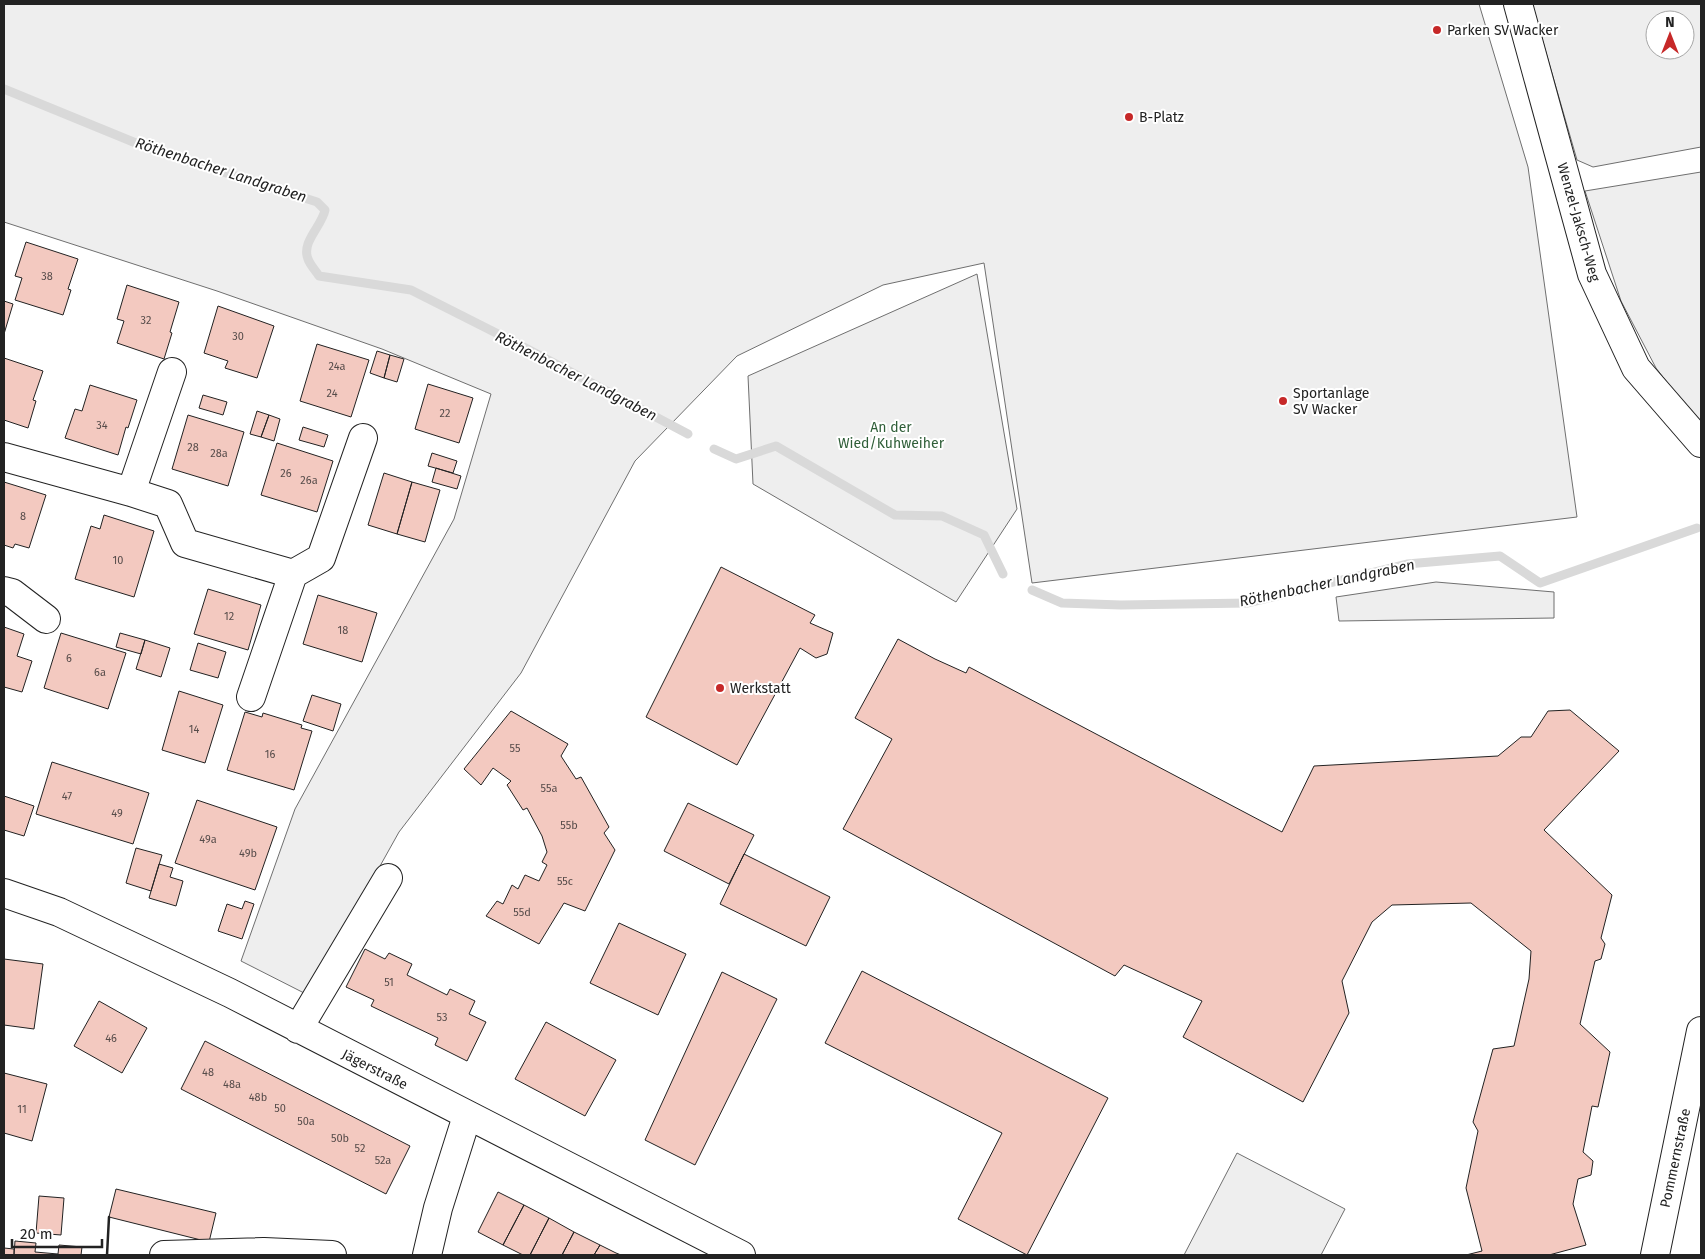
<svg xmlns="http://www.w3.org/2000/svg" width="1705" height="1259" font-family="'Fira Sans',sans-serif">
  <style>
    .green { fill: #eee; stroke: #6f6f6f; fill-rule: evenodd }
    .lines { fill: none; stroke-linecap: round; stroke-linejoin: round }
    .stream { stroke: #d9d9d9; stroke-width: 9 }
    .building { fill: #f3c9c0; stroke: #222 }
    .minor-casing { stroke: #222; stroke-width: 30 }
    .minor { stroke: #fff; stroke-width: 28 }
    .wall { stroke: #222; stroke-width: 2.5 }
    .poi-dot { fill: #c62828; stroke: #fff; stroke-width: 2 }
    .labels { text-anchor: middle; stroke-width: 4; stroke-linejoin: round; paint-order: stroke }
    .number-label { font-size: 11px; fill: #564c4a }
    .poi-label { font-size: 14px; fill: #222; stroke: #fff; text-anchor: start }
    .street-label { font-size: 14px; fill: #222; stroke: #fff }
    .park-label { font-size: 14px; fill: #2f5e38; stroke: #fff }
    .water-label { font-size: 15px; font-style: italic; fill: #222; stroke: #fff }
  </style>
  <rect width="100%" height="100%" fill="#fff"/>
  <path class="green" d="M4,4H1479L1528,167L1577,517L1032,583L984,263L883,285L737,356L635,461L521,673L399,832L308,995L241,961L295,809L454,519L491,394L382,349L217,291L4,222Z
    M1532,4H1701V147L1593,167L1577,160ZM1655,20H1685V50H1655Z
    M1701,172V427L1656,368L1621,301L1585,191Z
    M977,274L1017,509L956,602L753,484L748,376Z
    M1436,582L1554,592V618L1339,621L1336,597Z
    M1237,1153L1345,1209L1321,1255H1184Z"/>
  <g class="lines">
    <path class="stream" d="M4,89L148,148L317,202L325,210C322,226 301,242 308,259C310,265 316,271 319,276L411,290L518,344L688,434
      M714,449L736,459L776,446L895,515L942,516L984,535L1003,574
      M1032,590L1062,603L1121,605L1248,603L1407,564L1500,556L1540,583L1697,528"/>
  </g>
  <path class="building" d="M26,242L78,259L68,289L71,290L63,315L15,300L22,278L15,276Z
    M127,285L179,302L170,332L172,333L164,359L117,343L124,321L117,319Z
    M4,301L13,304L4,334Z
    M218,306L274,326L257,378L225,368L228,361L204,353Z
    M317,344L369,360L351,417L300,401Z
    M377,351L390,355L384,378L370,373Z
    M390,355L404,359L397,382L384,378Z
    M4,358L43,371L33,400L36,401L28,428L4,420Z
    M428,384L473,398L459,443L415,429Z
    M90,385L137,400L128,428L126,427L118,455L65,438L75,409L82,411Z
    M203,395L227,402L223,415L199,408Z
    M257,411L269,415L261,437L250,434Z
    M188,415L244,432L228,486L172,469Z
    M269,415L280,419L274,441L261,437Z
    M303,427L328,435L324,447L299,440Z
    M277,443L333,461L317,512L261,495Z
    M432,453L457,461L453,473L428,466Z
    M436,468L461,476L457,489L432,482Z
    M384,473L412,482L397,534L368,525Z
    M4,482L46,495L29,548L15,544L13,548L4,545Z
    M412,482L440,490L425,542L397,534Z
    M104,515L154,531L134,597L75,579L91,526L100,529Z
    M721,567L815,615L810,623L833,633L827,654L816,658L800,648L737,765L646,717Z
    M208,589L261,605L248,650L194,634Z
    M318,595L377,613L362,662L303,644Z
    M4,627L24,634L17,656L32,661L22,692L4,687Z
    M61,633L126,653L108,709L44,688Z
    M120,633L145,640L141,654L116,647Z
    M898,639L935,659L966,673L969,667L1282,832L1314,766L1498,756L1521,737H1531L1548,711L1570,710L1619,751L1544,830L1612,895L1601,938L1605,944L1601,959L1595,961L1580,1024L1610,1052L1598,1107L1592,1106L1583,1152L1593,1161L1591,1175L1578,1179L1573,1204L1586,1245L1549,1255H1466L1482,1251L1466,1188L1478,1131L1473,1122L1493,1049L1514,1046L1529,979L1531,951L1471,903L1392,905L1372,922L1342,981L1349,1013L1303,1102L1183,1037L1202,1001L1124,965L1115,976L843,829L892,739L855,718Z
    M145,640L170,648L161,677L136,669Z
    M198,643L226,652L218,678L190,670Z
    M179,691L223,705L205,763L162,750Z
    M312,695L341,704L333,731L303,721Z
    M511,711L568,744L561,756L576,779L581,777L609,827L604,833L615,850L585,911L564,903L539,944L486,916L497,901L503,904L512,885L518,889L525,875L539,881L547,865L542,862L547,852L542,836L527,808L523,810L507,785L511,781L493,768L481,785L464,769Z
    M245,712L262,717L263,713L302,725L301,728L312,731L294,790L227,770Z
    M52,762L149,793L133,844L36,814Z
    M4,796L34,806L24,836L4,830Z
    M197,800L277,827L255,890L175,863Z
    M688,803L754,835L729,884L664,851Z
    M136,848L162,855L151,891L126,883Z
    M744,854L830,897L806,946L720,904Z
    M159,864L173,868L170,877L183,881L176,906L149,898Z
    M245,901L254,904L242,939L218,931L227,904L242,909Z
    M619,923L686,954L658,1015L590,983Z
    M365,949L385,959L389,953L412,964L407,975L447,995L450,989L475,1001L469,1014L486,1022L467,1061L435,1045L438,1038L371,1006L374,1000L346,987Z
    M4,959L43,964L34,1029L4,1025Z
    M862,971L1108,1098L1027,1255L958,1219L1002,1133L825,1043Z
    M722,972L777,999L695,1165L645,1140Z
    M99,1001L147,1028L122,1073L74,1046Z
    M546,1022L616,1060L585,1116L515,1079Z
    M205,1041L410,1146L386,1194L181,1089Z
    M4,1073L47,1084L32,1141L4,1133Z
    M116,1189L216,1213L209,1242L109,1217Z
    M498,1192L524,1205L503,1245L478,1232Z
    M39,1196L64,1198L61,1235L36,1233Z
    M524,1205L549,1218L530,1255H523L503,1245Z
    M549,1218L574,1232L562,1255H530Z
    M574,1232L600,1245L594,1255H562Z
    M15,1241L36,1243L35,1252L58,1254L59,1245L82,1247L81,1255H14Z
    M600,1245L616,1253L621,1255H594Z
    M4,1248L14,1249V1255H4Z"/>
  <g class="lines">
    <g class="minor-casing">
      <path id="minor" d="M1518,4L1592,274L1636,368L1701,443
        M4,457L131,492L168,504L185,543L293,574L321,558L363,438
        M131,492L172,372
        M4,591L12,593L46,619
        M251,697L293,574
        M4,893L59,912L230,993L741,1255
        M298,1029L388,878
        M164,1255L264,1252L332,1255
        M427,1255L438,1208L467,1116
        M1655,1255L1701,1031"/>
    </g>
    <use href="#minor" class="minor"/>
    <path class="wall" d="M107,1255L109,1217"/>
  </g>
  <g class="poi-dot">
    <circle cx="1437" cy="30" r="5"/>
    <circle cx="1129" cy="117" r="5"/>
    <circle cx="1283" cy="401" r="5"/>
    <circle cx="720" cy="688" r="5"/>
  </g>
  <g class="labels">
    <g class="number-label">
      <text x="47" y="280">38</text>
      <text x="146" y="324">32</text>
      <text x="238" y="340">30</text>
      <text x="337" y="370">24a</text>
      <text x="332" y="397">24</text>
      <text x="445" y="417">22</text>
      <text x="102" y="429">34</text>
      <text x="193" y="451">28</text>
      <text x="219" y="457">28a</text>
      <text x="286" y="477">26</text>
      <text x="309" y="484">26a</text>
      <text x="23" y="520">8</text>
      <text x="118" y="564">10</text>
      <text x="229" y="620">12</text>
      <text x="343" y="634">18</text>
      <text x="69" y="662">6</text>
      <text x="100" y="676">6a</text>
      <text x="194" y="733">14</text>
      <text x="515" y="752">55</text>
      <text x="270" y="758">16</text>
      <text x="549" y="792">55a</text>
      <text x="67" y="800">47</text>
      <text x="117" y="817">49</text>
      <text x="569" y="829">55b</text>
      <text x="208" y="843">49a</text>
      <text x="248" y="857">49b</text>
      <text x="565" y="885">55c</text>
      <text x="522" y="916">55d</text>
      <text x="389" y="986">51</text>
      <text x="442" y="1021">53</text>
      <text x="111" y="1042">46</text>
      <text x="208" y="1076">48</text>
      <text x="232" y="1088">48a</text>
      <text x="258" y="1101">48b</text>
      <text x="280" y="1112">50</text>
      <text x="22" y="1113">11</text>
      <text x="306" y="1125">50a</text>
      <text x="340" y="1142">50b</text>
      <text x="360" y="1152">52</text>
      <text x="383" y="1164">52a</text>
    </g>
    <g class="poi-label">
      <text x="1447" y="35">Parken SV Wacker</text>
      <text x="1139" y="122">B-Platz</text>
      <text x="1293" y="398">Sportanlage<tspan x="1293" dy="16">SV Wacker</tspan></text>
      <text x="730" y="693">Werkstatt</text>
    </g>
    <g class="street-label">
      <text transform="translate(1579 222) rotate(74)" y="5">Wenzel-Jaksch-Weg</text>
      <text transform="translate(375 1069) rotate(27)" y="5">Jägerstraße</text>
      <text transform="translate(1675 1158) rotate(-78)" y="5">Pommernstraße</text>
    </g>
    <g class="park-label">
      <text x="891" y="432">An der<tspan x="891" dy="16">Wied/Kuhweiher</tspan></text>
    </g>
    <g class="water-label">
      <text transform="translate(221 170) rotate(18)" y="5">Röthenbacher Landgraben</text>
      <text transform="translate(576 376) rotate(27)" y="5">Röthenbacher Landgraben</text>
      <text transform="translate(1327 583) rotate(-12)" y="5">Röthenbacher Landgraben</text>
    </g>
  </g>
  <rect width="1705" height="1259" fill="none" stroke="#222222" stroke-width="10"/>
  <g transform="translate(1670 35)"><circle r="24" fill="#ffffff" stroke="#a7a7a7"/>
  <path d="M0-4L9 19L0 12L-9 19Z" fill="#c62828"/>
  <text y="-8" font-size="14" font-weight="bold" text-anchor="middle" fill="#222222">N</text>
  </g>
  <path d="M12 1239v8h90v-8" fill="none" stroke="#222222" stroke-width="2.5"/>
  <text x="20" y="1239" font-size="15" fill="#222222" stroke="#ffffff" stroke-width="4" paint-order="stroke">20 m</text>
</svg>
